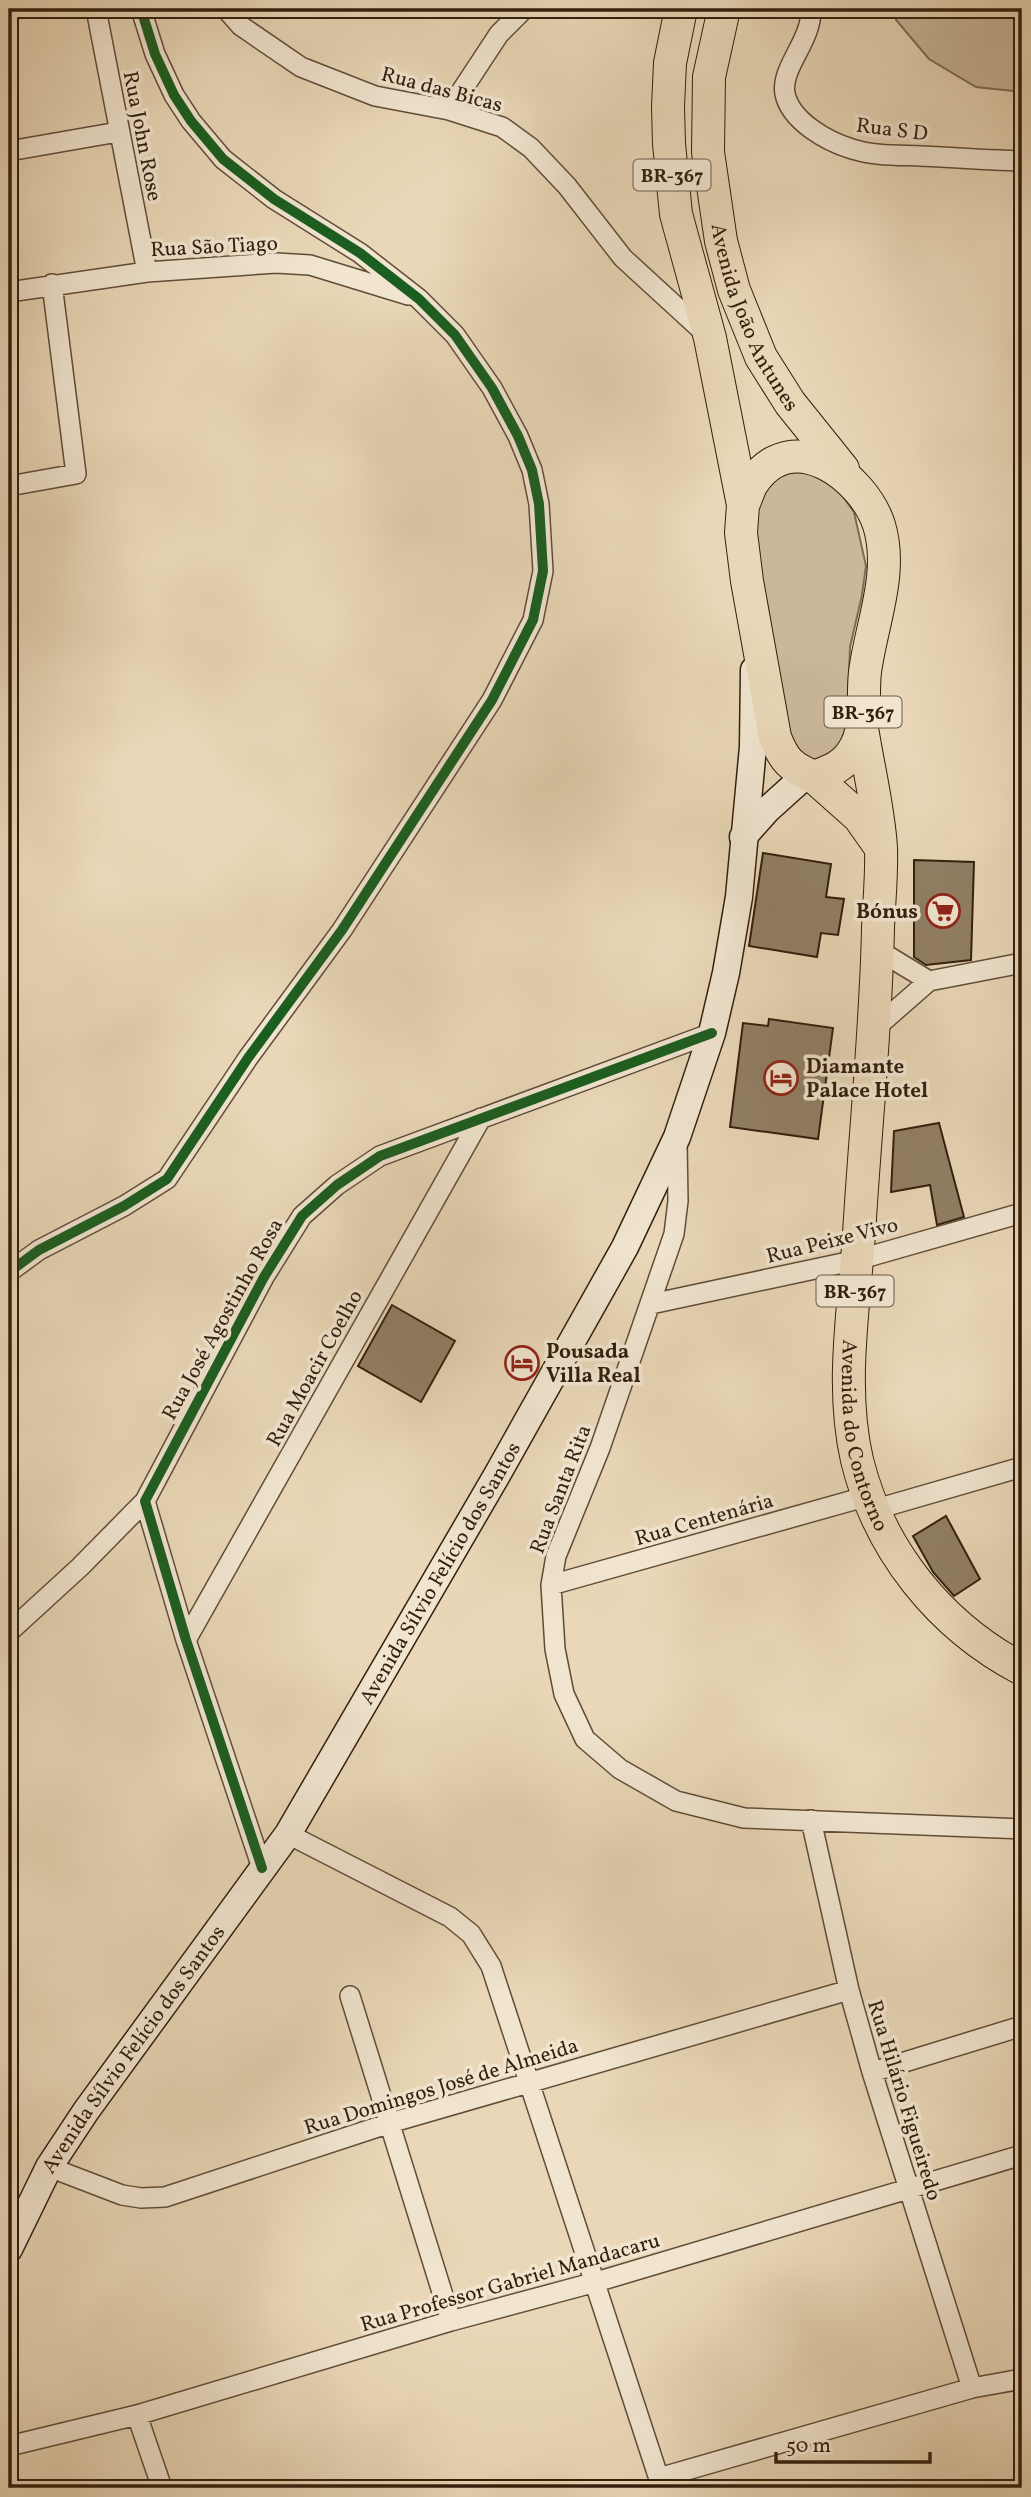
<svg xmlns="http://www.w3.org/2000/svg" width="1031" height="2497" font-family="Vollkorn,serif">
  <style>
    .green { fill: #cab89a; stroke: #7e6c54; stroke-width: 2 }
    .building { fill: #917f65; stroke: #321f0d; stroke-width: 2 }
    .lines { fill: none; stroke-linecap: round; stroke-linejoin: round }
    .minor-casing { stroke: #604d38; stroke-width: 22 }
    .secondary-casing { stroke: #321f0d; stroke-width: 29 }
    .trunk-casing { stroke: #321f0d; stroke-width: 34 }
    .minor { stroke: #f1e5d0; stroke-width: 19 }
    .secondary { stroke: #f1e5d0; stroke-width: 26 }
    .trunk { stroke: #e9d7b7; stroke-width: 32 }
    .cycleway-casing { stroke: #f1e5d0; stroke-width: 15 }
    .cycleway { stroke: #1b5e20; stroke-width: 10 }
    .labels { text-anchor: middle; stroke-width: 7; stroke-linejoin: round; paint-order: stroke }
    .shield { fill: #f1e5d0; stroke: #6b5a48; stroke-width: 2 }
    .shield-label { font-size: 19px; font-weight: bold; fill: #321f0d }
    .street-label { font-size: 21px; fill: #321f0d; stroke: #f1e5d0 }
    .poi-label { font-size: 21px; font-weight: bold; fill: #321f0d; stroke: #f1e5d0; text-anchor: start }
  </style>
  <rect width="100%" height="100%" fill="#e9d7b7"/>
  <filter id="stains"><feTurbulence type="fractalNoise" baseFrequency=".00286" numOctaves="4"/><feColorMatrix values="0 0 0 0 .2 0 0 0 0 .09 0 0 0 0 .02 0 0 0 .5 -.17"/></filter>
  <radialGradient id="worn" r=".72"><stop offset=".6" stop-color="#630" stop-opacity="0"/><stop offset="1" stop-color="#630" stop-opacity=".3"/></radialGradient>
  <path class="green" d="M896,9H1022V92L976,87L929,59L896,20Z
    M791,472H810L828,479L842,495L854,512L866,566L862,595L850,647L847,732L832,759L818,769L786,743L752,538L759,499L777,478Z"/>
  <path class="building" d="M763,853L831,864L826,897L844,899L838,935L821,933L817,957L749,946Z
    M914,860L974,862L971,960L926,965L914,957Z
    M769,1019L833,1028L818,1139L730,1127L743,1023L768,1026Z
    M939,1123L964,1217L937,1225L930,1185L891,1192L894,1131Z
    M392,1305L455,1341L421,1402L358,1366Z
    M946,1516L980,1579L954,1596L933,1572L913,1536Z"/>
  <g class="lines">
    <g class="minor-casing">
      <path id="minor" d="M96,9L147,272
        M226,9L241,26L301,67L375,96L449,110L502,127L531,148L567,186L623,258L707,335
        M811,9C812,41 780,68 785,94C791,121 826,141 852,149C874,156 898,155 921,156C955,158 988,160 1022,161
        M449,110L499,34L524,9
        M9,151L118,132
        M9,292L147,272L276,263L310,265L408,295
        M9,486L76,474L52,284
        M878,950L929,981
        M873,1030L929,981L1022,963
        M677,1142L678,1201L674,1234L600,1448L556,1556L551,1585L555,1649L564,1694L585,1739L620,1769L676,1801L744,1818L1022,1829
        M9,1272L39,1250L124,1206L167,1179L248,1058L342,930L492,700L533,620L543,571L539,504L532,470L518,436L492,388L455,335L419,299L360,253L274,199L223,159L191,121L174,95L155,54L141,9
        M651,1304L857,1260L1022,1213
        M873,1510L1022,1467
        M551,1585L868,1496
        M9,1632L80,1567L145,1501
        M186,1640L481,1118
        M811,1820L849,1990L872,2072L972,2388
        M288,1834L450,1917L471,1934L491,1966L662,2488
        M262,1868L186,1640L145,1501L264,1277L302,1216L337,1185L380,1156L712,1033
        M350,1996L451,2321
        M872,2072L1022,2026
        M49,2167L122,2195L141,2198L165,2197L390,2123L849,1990
        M137,2415L162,2488
        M9,2446L137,2415L451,2321L596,2282L1022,2155
        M659,2478L972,2388L1022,2379"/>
    </g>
    <g class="secondary-casing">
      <g id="secondary">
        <path d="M743,837L767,810L807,774"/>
        <path id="s1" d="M9,2249L49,2167L86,2111L288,1834L497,1475L625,1247L677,1137L712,1033L726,973L739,897L753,747L754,670"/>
      </g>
    </g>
    <g class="trunk-casing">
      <g id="trunk">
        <path d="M681,9L670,63L668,107L669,144L676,214L710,338L743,505L741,533L747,581L775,737C784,761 791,767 814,777C830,771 844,766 853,751C868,728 862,698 865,672C871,625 894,573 879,525C863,476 793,425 754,481C749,487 747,498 743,505"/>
        <path id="s2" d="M724,9L709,77L708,152L721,241L734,290L761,357L790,403L843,469"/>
        <path id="s3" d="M862,728C868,766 879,811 881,848C882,875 879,902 878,928C876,1030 865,1132 859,1234C854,1308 840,1387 857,1460C879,1550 940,1626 1022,1669"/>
        <path d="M814,777L859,817L878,844"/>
      </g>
    </g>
    <use href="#minor" class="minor"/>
    <use href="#secondary" class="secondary"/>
    <use href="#trunk" class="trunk"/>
    <g class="cycleway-casing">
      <path id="cycleway" d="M9,1272L39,1250L124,1206L167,1179L248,1058L342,930L492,700L533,620L543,571L539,504L532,470L518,436L492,388L455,335L419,299L360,253L274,199L223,159L191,121L174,95L155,54L141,9
        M262,1868L186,1640L145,1501L264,1277L302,1216L337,1185L380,1156L712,1033"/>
    </g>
    <use href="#cycleway" class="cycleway"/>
  </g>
  <defs>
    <g id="supermarket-ring" transform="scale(1.75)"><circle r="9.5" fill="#f1e5d0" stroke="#8f2418" stroke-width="1.5"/><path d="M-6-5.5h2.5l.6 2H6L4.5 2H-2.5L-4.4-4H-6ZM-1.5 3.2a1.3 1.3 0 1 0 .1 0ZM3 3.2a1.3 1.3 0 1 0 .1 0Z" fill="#8f2418"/></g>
    <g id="hotel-ring" transform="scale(1.75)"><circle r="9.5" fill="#f1e5d0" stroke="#8f2418" stroke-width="1.5"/><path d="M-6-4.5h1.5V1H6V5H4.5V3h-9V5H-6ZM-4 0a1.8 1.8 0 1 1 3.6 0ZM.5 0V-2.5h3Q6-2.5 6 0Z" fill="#8f2418"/></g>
  </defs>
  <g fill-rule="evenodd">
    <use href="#supermarket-ring" x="943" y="911"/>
    <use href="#hotel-ring" x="781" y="1078"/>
    <use href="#hotel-ring" x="522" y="1363"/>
  </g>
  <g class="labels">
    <g class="shield">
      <rect x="633.5" y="159.5" width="77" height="31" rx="5"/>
      <rect x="824.5" y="696.5" width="77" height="31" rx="5"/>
      <rect x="816.5" y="1275.5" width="77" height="31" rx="5"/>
    </g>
    <g class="shield-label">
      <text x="672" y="182">BR-367</text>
      <text x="863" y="719">BR-367</text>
      <text x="855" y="1298">BR-367</text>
    </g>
    <g class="street-label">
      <text transform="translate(442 89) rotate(15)" y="7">Rua das Bicas</text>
      <text transform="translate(892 129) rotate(7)" y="7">Rua S D</text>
      <text transform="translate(143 136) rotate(79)" y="7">Rua John Rose</text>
      <text transform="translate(214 246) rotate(-3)" y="7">Rua São Tiago</text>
      <text dy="7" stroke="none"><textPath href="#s2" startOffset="318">Avenida João Antunes</textPath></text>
      <text transform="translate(832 1240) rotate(-14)" y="7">Rua Peixe Vivo</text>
      <text transform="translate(222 1319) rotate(-61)" y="7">Rua José Agostinho Rosa</text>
      <text transform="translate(314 1368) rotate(-61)" y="7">Rua Moacir Coelho</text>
      <text dy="7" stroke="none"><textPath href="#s3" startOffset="712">Avenida do Contorno</textPath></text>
      <text transform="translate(560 1489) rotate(-69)" y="7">Rua Santa Rita</text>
      <text transform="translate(704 1519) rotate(-16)" y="7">Rua Centenária</text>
      <text dy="7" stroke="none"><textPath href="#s1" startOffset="803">Avenida Sílvio Felício dos Santos</textPath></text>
      <text dy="7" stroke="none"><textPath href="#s1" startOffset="236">Avenida Sílvio Felício dos Santos</textPath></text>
      <text transform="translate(441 2086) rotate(-17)" y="7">Rua Domingos José de Almeida</text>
      <text transform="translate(905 2100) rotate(73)" y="7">Rua Hilário Figueiredo</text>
      <text transform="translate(510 2282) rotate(-16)" y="7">Rua Professor Gabriel Mandacaru</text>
    </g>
    <g class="poi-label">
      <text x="918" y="918" text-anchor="end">Bónus</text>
      <text x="806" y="1073">Diamante<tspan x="806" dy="24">Palace Hotel</tspan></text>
      <text x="546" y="1358">Pousada<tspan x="546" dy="24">Villa Real</tspan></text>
    </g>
  </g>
  <rect width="1031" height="2497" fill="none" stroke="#e9d7b7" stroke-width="35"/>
  <rect x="10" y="10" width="1010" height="2476" fill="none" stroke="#321f0d" stroke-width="3.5"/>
  <rect x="18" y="18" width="996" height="2462" fill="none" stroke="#321f0d" stroke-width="2"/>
  <path d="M776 2452v10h154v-10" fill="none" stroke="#321f0d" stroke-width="3.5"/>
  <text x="786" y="2452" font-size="21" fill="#321f0d" stroke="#f1e5d0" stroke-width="5" paint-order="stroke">50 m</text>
  <rect width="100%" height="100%" filter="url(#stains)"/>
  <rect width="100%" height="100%" fill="url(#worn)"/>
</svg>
